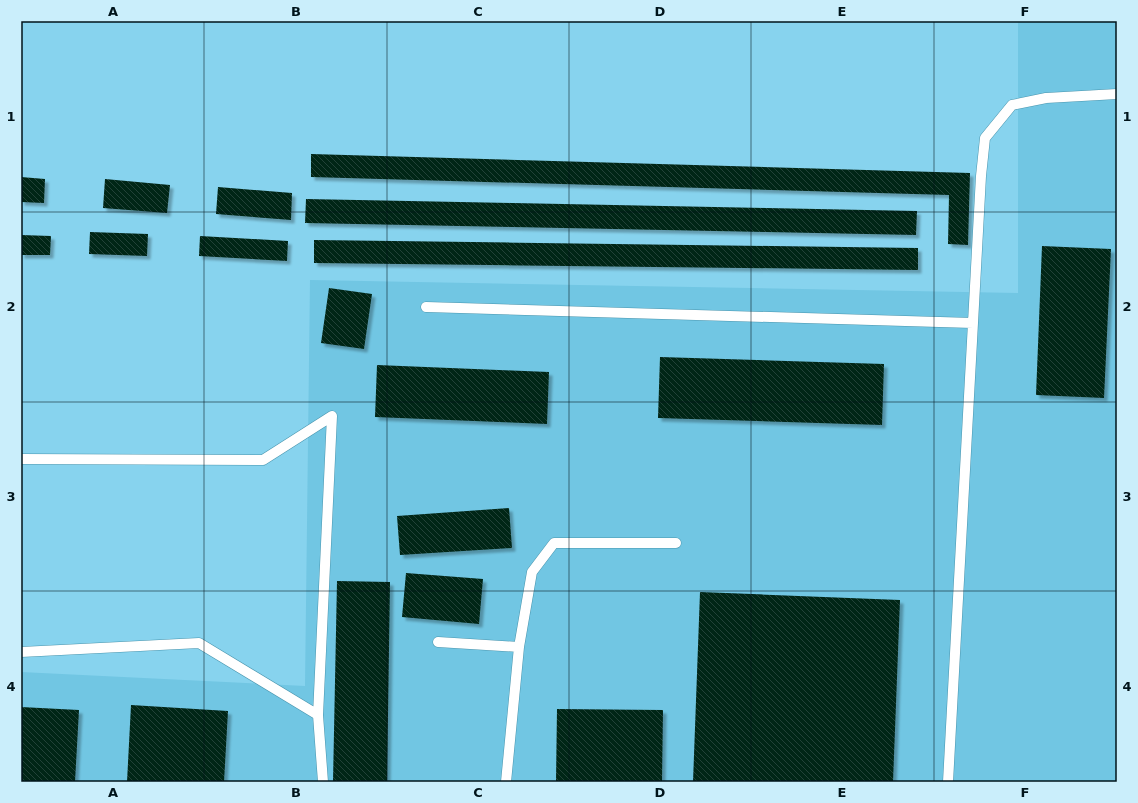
<svg xmlns="http://www.w3.org/2000/svg" width="1138" height="803" font-family="'DejaVu Sans',sans-serif">
  <style>
    .built { fill: #71c6e3 }
    .building { fill: url(#building-back-hatch); filter: url(#shadow) }
    .lines { fill: none; stroke-linecap: round; stroke-linejoin: round }
    .lane-casing { stroke: #4995ae; stroke-width: 11 }
    .lane { stroke: #fff; stroke-width: 10 }
    .grid { fill: none; stroke: #00141b; stroke-width: 1; stroke-opacity: 0.55 }
    .neatline { fill: none; stroke: #00141b; stroke-width: 1.5 }
    .grid-label { font-size: 13px; text-anchor: middle; font-weight: bold; fill: #00141b }
  </style>
  <defs>
    <pattern id="building-back-hatch" width="6" height="6" patternUnits="userSpaceOnUse"><rect width="6" height="6" fill="#012517"/><path d="M-1 5l2 2M0 0l6 6M5-1l2 2" fill="none" stroke="#244238"/></pattern>
    <filter id="shadow"><feDropShadow dx="3.5" dy="3.5" stdDeviation="1" flood-color="#0004"/></filter>
  </defs>
  <rect width="100%" height="100%" fill="#87d3ee"/>
  <path class="built" d="M1018,21H1117V782H21V672L305,686L310,280L1018,293Z"/>
  <path class="building" d="M311,154L970,173L968,245L948,244L949,195L311,177Z
    M21,177L45,179L44,203L21,202Z
    M105,179L170,185L167,213L103,208Z
    M218,187L292,193L291,220L216,214Z
    M306,199L917,211L916,235L305,223Z
    M90,232L148,234L147,256L89,254Z
    M21,235L51,236L50,255H21Z
    M200,236L288,241L287,261L199,256Z
    M314,240L918,248V270L314,263Z
    M1042,246L1111,249L1104,398L1036,395Z
    M329,288L372,294L364,349L321,343Z
    M660,357L884,364L882,425L658,418Z
    M377,365L549,372L547,424L375,417Z
    M509,508L512,548L400,555L397,516Z
    M406,573L483,579L479,624L402,617Z
    M337,581L390,582L387,782H333Z
    M700,592L900,600L893,782H693Z
    M131,705L228,711L224,782H127Z
    M21,707L79,710L75,782H21Z
    M557,709L663,710L662,782H556Z"/>
  <g class="lines">
    <g class="lane-casing">
      <path id="lane" d="M426,307L973,323
        M21,459L263,460L332,416L318,715L323,782
        M438,642L519,647L506,782
        M519,647L532,572L554,543H676
        M21,652L199,643L318,715
        M948,782L981,176L985,138L1012,105L1046,98L1117,94"/>
    </g>
    <use href="#lane" class="lane"/>
  </g>
  <path class="grid" d="M204,21V782M387,21V782M569,21V782M751,21V782M934,21V782M21,212H1117M21,402H1117M21,591H1117"/>
  <rect width="1138" height="803" fill="none" stroke="#caeefb" stroke-width="44"/>
  <rect x="22" y="22" width="1094" height="759" class="neatline"/>
  <g class="grid-label">
    <text x="113" y="16">A</text>
    <text x="296" y="16">B</text>
    <text x="478" y="16">C</text>
    <text x="660" y="16">D</text>
    <text x="842" y="16">E</text>
    <text x="1025" y="16">F</text>
    <text x="11" y="121">1</text>
    <text x="1127" y="121">1</text>
    <text x="11" y="311">2</text>
    <text x="1127" y="311">2</text>
    <text x="11" y="501">3</text>
    <text x="1127" y="501">3</text>
    <text x="11" y="691">4</text>
    <text x="1127" y="691">4</text>
    <text x="113" y="797">A</text>
    <text x="296" y="797">B</text>
    <text x="478" y="797">C</text>
    <text x="660" y="797">D</text>
    <text x="842" y="797">E</text>
    <text x="1025" y="797">F</text>
  </g>
</svg>
